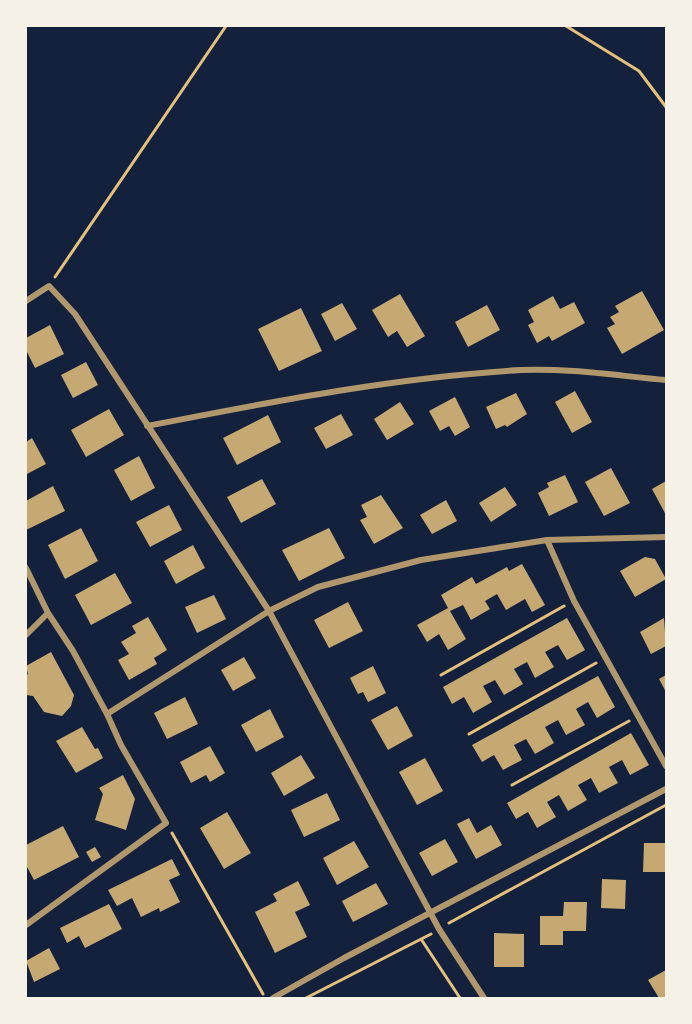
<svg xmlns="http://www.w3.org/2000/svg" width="692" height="1024" font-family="'Source Sans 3',sans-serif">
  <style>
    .building { fill: #c6a872 }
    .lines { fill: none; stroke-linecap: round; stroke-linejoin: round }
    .path { stroke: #e5c07b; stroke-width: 3 }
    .minor { stroke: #b1986c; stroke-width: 6 }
  </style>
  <rect width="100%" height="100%" fill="#14213d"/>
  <path class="building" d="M642,291L664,330L622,354L607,328L615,324L610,317L619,312L615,306Z
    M400,294L425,336L407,347L397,331L388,337L372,310Z
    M553,296L560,309L574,302L585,323L552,341L549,336L537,343L528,325L534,322L528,310Z
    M342,303L357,329L335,341L321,314Z
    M487,305L500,330L468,347L455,322Z
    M301,308L322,351L279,371L258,329Z
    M50,325L64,354L35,368L26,350V338Z
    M86,362L98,385L73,398L61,375Z
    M575,391L592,422L572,433L555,402Z
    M516,393L527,414L507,427L505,425L496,429L486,407Z
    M455,397L470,427L455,436L449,426L440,431L429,411Z
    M400,402L414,424L387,440L374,419Z
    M109,409L124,435L86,457L71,430Z
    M341,414L353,435L326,449L314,428Z
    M268,415L281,442L237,465L223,438Z
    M32,438L46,464L27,474L26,478V442Z
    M139,456L155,488L131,501L114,470Z
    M611,468L630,503L604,516L585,482Z
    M565,475L578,502L549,516L538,493L549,487L547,483Z
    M262,479L276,504L241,523L227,497Z
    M666,481V515L652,489Z
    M53,486L65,511L26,530V501Z
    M505,487L517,505L491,522L479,503Z
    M381,495L403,528L374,544L360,520L367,517L361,505Z
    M446,500L457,521L432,534L420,515Z
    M169,505L182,530L150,547L136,522Z
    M81,528L98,561L65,579L48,545Z
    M329,528L345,558L299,581L282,550Z
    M193,545L205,568L176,584L164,561Z
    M645,557L655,559L666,579L635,597L620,571Z
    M522,564L545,605L532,612L525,599L506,610L497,594L485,601L490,609L471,620L463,605L450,611L466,639L448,650L439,634L427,642L417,625L448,608L441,595L472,577L476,584L507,567L509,571Z
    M115,573L132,603L91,625L75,595Z
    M214,595L226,619L197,633L185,607Z
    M348,602L363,631L329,648L314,620Z
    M148,617L167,650L154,658L157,664L129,680L118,660L129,654L121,642L136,633L132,626Z
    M567,618L585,650L567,660L558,645L545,652L554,667L535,678L527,662L514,669L523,684L504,695L495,680L483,686L492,702L473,713L464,697L452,704L443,687Z
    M664,618L666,646L651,654L640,632Z
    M51,652L74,695L71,706L62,716L44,712L33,696L26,695V675L28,674L26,666Z
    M244,657L256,678L233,691L221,670Z
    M373,666L386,693L368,702L363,692L358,694L350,678Z
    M666,675V692L659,679Z
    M598,676L615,707L597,718L588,702L576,709L585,725L566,735L558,720L545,727L554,743L535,754L526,739L514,745L522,760L503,770L494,755L482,762L472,745Z
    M185,697L198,724L167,739L154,713Z
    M397,706L413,736L388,750L371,720Z
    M270,709L284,737L256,752L241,725Z
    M82,727L95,749L98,748L103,758L76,773L56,741Z
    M631,733L649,765L630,775L622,760L609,767L618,783L599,793L591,778L578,785L587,800L568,811L559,795L547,802L556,817L537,828L528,812L516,819L507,803Z
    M210,746L225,773L210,782L206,775L191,783L180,762Z
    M301,755L315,778L284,796L271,773Z
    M425,758L443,791L417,805L399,772Z
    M123,775L135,799L126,830L95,820L103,794L99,788Z
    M327,793L340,820L304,837L291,810Z
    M227,812L251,853L224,869L200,828Z
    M469,818L477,833L491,825L502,845L476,859L457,824Z
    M63,826L79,857L34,880L26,865V845Z
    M445,839L458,862L432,876L419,853Z
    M354,841L369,867L337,885L323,858Z
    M644,843H666V872H643Z
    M95,847L101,857L92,862L86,852Z
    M172,859L180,875L169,880L180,902L160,912L159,908L141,917L132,898L117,906L108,890Z
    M602,879L626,880L625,909L601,908Z
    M298,881L310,905L295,912L307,937L275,953L255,912L277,901L273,894Z
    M376,883L388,904L353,922L342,901Z
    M564,902H587L586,931H563V945H540V916H563Z
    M109,904L122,929L85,948L79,936L67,943L60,928Z
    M494,933L524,934V967H494Z
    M49,948L60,969L34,982L26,961Z
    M666,970V998H659L648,980Z"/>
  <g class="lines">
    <path class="path" d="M566,26L639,71L666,107
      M55,277L226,26
      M441,675L564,606
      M469,734L596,663
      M512,785L629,721
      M172,833L263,994
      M449,923L666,805
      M421,939L460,998
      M306,998L431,934"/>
    <path class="minor" d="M26,301L49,286L75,314L269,611L439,929L484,998
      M147,426C270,402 396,377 521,370C569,368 619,376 666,380
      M547,540L666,537
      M26,568L48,613
      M26,635L48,613L73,651L107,714L269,611L318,587L421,560L547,540L574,601L666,766
      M26,925L166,823L121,745L107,714
      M273,998L344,958L666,789"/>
  </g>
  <rect width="692" height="1024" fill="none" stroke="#f6f1e7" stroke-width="54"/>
</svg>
